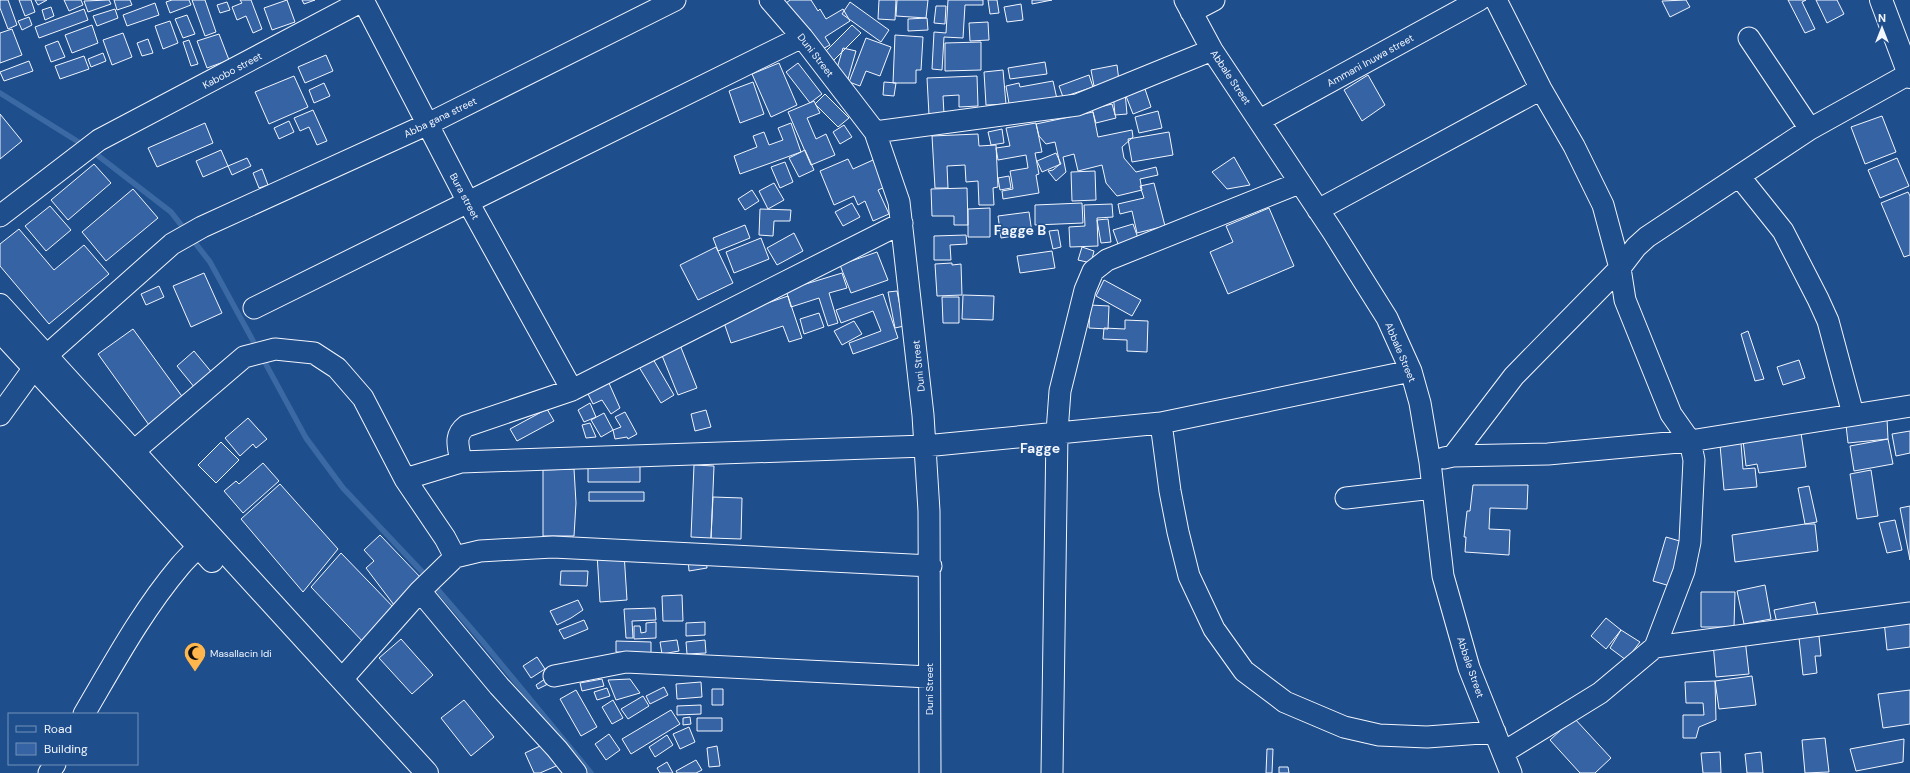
<svg xmlns="http://www.w3.org/2000/svg" width="1910" height="773" font-family="'DM Sans',sans-serif">
  <style>
    .lines { fill: none; stroke-linecap: round; stroke-linejoin: round }
    .stream { stroke: #3b69a3; stroke-width: 5.5 }
    .building { fill: #3563a3; stroke: #f2f6ff }
    .minor-casing { stroke: #f2f6ff; stroke-width: 23 }
    .major-casing { stroke: #f2f6ff; stroke-width: 24 }
    .highway-casing { stroke: #f2f6ff; stroke-width: 24 }
    .minor { stroke: #1f4e8c; stroke-width: 21 }
    .major { stroke: #1f4e8c; stroke-width: 22 }
    .highway { stroke: #1f4e8c; stroke-width: 22 }
    .labels { text-anchor: middle; stroke-width: 3; stroke-linejoin: round; paint-order: stroke }
    .street-label { font-size: 10px; fill: #f2f6ff; stroke: #1f4e8c }
    .poi-label { font-size: 10px; fill: #f2f6ff; stroke: #1f4e8c; text-anchor: start }
    .district-label { font-size: 14px; font-weight: bold; fill: #f2f6ff; stroke: #1f4e8c }
  </style>
  <rect width="100%" height="100%" fill="#1f4e8c"/>
  <g class="lines">
    <path class="stream" d="M0,93L85,146
      M92,151L171,212L210,262L258,350
      M262,357L306,438L343,488L428,578
      M433,584L483,642L591,773"/>
  </g>
  <path class="building" d="M0,0H8L17,25L8,29L0,8Z
    M19,0H31L35,12L25,16Z
    M35,0H47L38,5Z
    M64,0H81L83,5L69,11Z
    M109,0L111,4L88,12L84,1Z
    M114,0H130L132,5L117,10Z
    M172,0H189L191,5L170,13L166,2Z
    M192,0H205L216,32L205,36Z
    M240,0H251L262,29L253,33L246,16L237,20L232,7L242,3Z
    M287,0L295,22L272,30L264,8Z
    M302,0H315L304,4Z
    M790,0H811L818,11L820,9L826,19L843,9L850,21L825,37L830,45L817,52L786,3Z
    M879,0H896L895,20L878,19Z
    M897,0H928L926,18L896,16Z
    M948,0H983V5H965L963,38L944,37L942,70L932,69L934,32L946,33Z
    M988,0H997L999,13L990,14Z
    M1032,0H1052L1032,4Z
    M1686,0L1690,7L1670,17L1662,1Z
    M1788,0H1806L1802,2L1815,29L1805,33Z
    M1816,0H1837L1844,14L1827,23Z
    M227,2L230,10L220,13L217,5Z
    M850,2L889,30L881,42L842,14Z
    M155,3L159,15L127,26L123,15Z
    M1021,4L1023,20L1007,22L1004,7Z
    M936,6H946L945,24L934,23Z
    M51,7L54,16L45,20L42,10Z
    M84,9L88,20L39,38L35,27Z
    M115,9L118,18L97,26L93,16Z
    M187,15L195,34L183,38L175,19Z
    M29,17L32,25L22,30L18,21Z
    M927,18L928,30L908,31V19Z
    M170,21L178,43L163,49L155,26Z
    M988,22L989,40L970,41L969,23Z
    M92,25L98,43L72,53L65,35Z
    M852,25L861,33L829,65L821,56Z
    M12,29L22,55L0,63V33Z
    M123,33L132,57L112,65L103,40Z
    M219,34L229,60L207,68L197,41Z
    M895,35L923,37L921,70H916V83H893Z
    M866,38L891,47L880,76L866,71L860,86L849,82Z
    M148,39L153,53L142,56L137,43Z
    M189,40L198,64L191,66L183,42Z
    M58,41L65,57L51,62L45,46Z
    M981,42V70L945,71V43Z
    M843,48L856,51L848,79L835,75Z
    M103,53L106,61L91,67L88,59Z
    M326,55L333,71L305,83L298,67Z
    M84,56L89,69L60,79L55,66Z
    M29,61L33,71L4,81L0,72Z
    M1045,62L1047,74L1010,79L1008,68Z
    M779,63L797,105L771,117L752,74Z
    M798,63L822,94L810,103L786,72Z
    M1117,65L1119,81L1094,86L1091,70Z
    M1003,70L1006,104L986,105L984,72Z
    M1089,75L1093,87L1063,97L1059,86Z
    M1368,75L1385,105L1362,121L1344,90Z
    M294,76L308,107L269,124L255,92Z
    M977,76L978,106L959,107V95L943,96L944,114L929,115L927,78Z
    M1053,81L1057,99L1010,109L1006,86L1019,83L1020,87Z
    M753,82L764,114L740,123L729,91Z
    M884,82L896,83L894,96L883,95Z
    M324,83L330,96L314,103L309,90Z
    M1145,89L1151,107L1133,114L1126,96Z
    M1125,92L1127,114L1115,115L1113,93Z
    M825,94L849,118L838,127L815,104Z
    M814,101L820,113L807,118L816,139L826,134L835,155L811,165L788,112Z
    M1112,104L1116,118L1096,123L1092,109Z
    M313,110L327,141L317,145L309,127L300,131L294,118Z
    M1158,111L1162,128L1139,133L1135,117Z
    M1093,112L1098,137L1132,130L1133,137L1122,147L1124,158L1136,172L1156,167L1158,175L1140,179L1142,190L1117,196L1106,183L1102,165L1078,171L1074,154L1063,157L1066,172L1056,181L1048,171L1053,170L1060,164L1055,142L1046,144L1039,136L1036,124Z
    M0,114L22,141L0,159Z
    M1882,116L1896,152L1865,164L1851,127Z
    M289,121L294,132L279,139L274,128Z
    M205,123L213,143L157,167L148,148Z
    M791,123L801,152L740,174L734,156L757,147L753,136L764,132L769,145L783,140L778,128Z
    M1036,123L1042,152L1035,153L1039,174L1036,175L1039,193L1003,199L1002,191L1013,189L1010,171L1028,168L1026,155L998,160L996,148L1010,146L1006,128Z
    M844,125L852,137L840,144L833,132Z
    M1002,129L1004,143L991,145L988,132Z
    M1169,132L1173,155L1132,162L1128,139Z
    M978,134L979,146L996,145L998,187L993,188L994,205H979L978,181L966,182L965,165L947,166L948,188H935L932,136Z
    M221,150L228,166L203,177L196,161Z
    M805,150L814,170L799,177L789,158Z
    M1056,153L1061,164L1042,172L1037,161Z
    M1234,157L1250,185L1227,189L1212,172Z
    M247,158L251,166L232,175L228,166Z
    M1897,158L1909,186L1880,198L1868,170Z
    M848,159L853,169L873,160L885,187L878,190L889,214L873,221L865,201L858,205L854,196L834,205L820,171Z
    M785,162L793,182L780,188L771,167Z
    M94,164L111,183L68,220L51,200Z
    M262,169L268,185L259,188L253,173Z
    M1095,171L1096,200L1072,201L1071,172Z
    M1009,176L1011,188L1000,190L998,178Z
    M774,183L784,200L768,209L759,191Z
    M1154,183L1165,226L1137,233L1132,211L1120,214L1118,204L1144,198L1140,186Z
    M967,188L968,225H954V216H932L931,189Z
    M133,189L158,218L106,261L82,232Z
    M752,190L759,201L745,210L738,199Z
    M1908,192L1910,196V255L1904,257L1881,203Z
    M852,203L860,217L843,226L835,212Z
    M1082,203L1083,223L1035,225V205Z
    M1112,204L1113,217L1097,218L1098,246L1070,247L1069,227L1085,226L1084,205Z
    M50,206L71,230L46,251L25,226Z
    M990,208V237H968V209Z
    M1269,208L1294,266L1228,294L1210,252L1233,242L1226,226Z
    M760,209L791,210L790,221H774L773,236L759,235Z
    M1029,212L1032,233L1001,238L998,216Z
    M1108,219L1111,242L1101,243L1097,220Z
    M1133,224L1138,238L1118,244L1113,230Z
    M745,225L750,238L718,251L713,238Z
    M19,229L54,270L84,245L109,274L49,324L0,266V244Z
    M1058,230L1061,247L1053,249L1049,231Z
    M794,233L803,251L777,265L767,248Z
    M966,235L967,244L950,245L951,260H934V236Z
    M761,238L769,259L734,273L726,252Z
    M716,247L733,283L698,300L680,265Z
    M1082,247L1094,251L1091,263L1078,260Z
    M1052,251L1055,268L1020,273L1017,256Z
    M877,252L888,280L851,293L840,265Z
    M952,263V265L961,264L962,295L937,296L935,264Z
    M204,273L222,313L191,327L173,286Z
    M842,273L847,288L829,293L838,323L828,326L819,298L791,307L786,290Z
    M1104,280L1141,300L1132,316L1096,296Z
    M159,286L164,297L146,305L141,294Z
    M897,291L904,326L895,328L888,292Z
    M883,294L898,338L853,354L849,343L881,331L873,311L841,323L836,310Z
    M963,295L994,296L993,320L962,319Z
    M788,296L802,338L789,342L783,326L731,343L721,314L747,310Z
    M942,297H959V323H943Z
    M1090,305L1109,306L1108,329L1089,328Z
    M819,313L824,327L804,334L800,319Z
    M1125,320L1148,321L1147,352L1127,351V340L1103,339L1104,328L1125,329Z
    M854,321L862,334L842,345L834,331Z
    M133,329L184,399L149,425L98,354Z
    M1748,331L1764,379L1755,381L1741,334Z
    M680,345L697,388L678,395L661,353Z
    M194,351L213,374L195,388L177,366Z
    M653,359L674,395L661,403L639,367Z
    M1799,360L1805,378L1783,385L1777,367Z
    M608,381L620,408L611,414L602,400L593,404L587,392Z
    M590,403L596,417L584,422L578,410Z
    M547,409L554,421L517,441L510,429Z
    M706,410L711,427L695,431L691,414Z
    M625,412L637,434L628,439L627,437L615,439L613,430L621,427L615,417Z
    M604,413L613,430L601,437L591,420Z
    M248,418L267,439L256,448L253,444L240,456L225,438Z
    M1887,419L1888,439L1848,443L1846,425Z
    M590,423L596,437L586,438L582,425Z
    M1910,431V453L1896,456L1892,434Z
    M1801,433L1806,467L1759,473L1757,464L1746,466L1743,440Z
    M1888,439L1893,464L1854,471L1850,446Z
    M221,442L239,460L216,483L198,465Z
    M1741,443L1743,469L1755,468L1757,487L1724,490L1720,445Z
    M263,463L279,481L243,513L224,491L236,481L239,484Z
    M694,465L714,466L711,538L691,537Z
    M588,466H640V482H588Z
    M574,469L576,503L574,536H543V470Z
    M1871,470L1878,516L1857,519L1850,474Z
    M280,484L338,549L303,592L241,519Z
    M1473,485H1528L1527,509L1490,508L1489,529L1510,530L1509,555L1465,552L1466,537H1464L1467,511H1470Z
    M1809,486L1817,522L1805,524L1798,488Z
    M589,492H644V501H589Z
    M713,497L742,498L741,539L711,538Z
    M1910,506V560L1900,508Z
    M1895,520L1902,550L1887,553L1879,523Z
    M1805,524H1815L1818,551L1735,562L1732,535Z
    M380,535L422,579L394,605L366,568L374,561L364,550Z
    M1666,537L1683,542L1670,586L1653,581Z
    M341,553L398,612L365,644L311,587Z
    M624,553L627,600L600,602L597,554Z
    M706,557L707,568L689,571L688,559Z
    M561,571H588L587,586L560,585Z
    M1765,585L1771,619L1744,624L1737,591Z
    M1701,592H1735L1734,627H1701Z
    M682,595L683,621H663L662,596Z
    M578,600L583,610L571,618L557,625L550,611Z
    M1815,602L1818,616L1777,623L1774,610Z
    M655,608L656,620L632,621L633,638H626L624,609Z
    M1606,618L1621,630L1606,649L1591,636Z
    M1910,619V647L1887,650L1884,621Z
    M584,620L588,629L564,639L559,630Z
    M656,622V638L634,639V626H640L641,633L646,632V623Z
    M705,622V635L686,636V623Z
    M1621,630L1640,642L1626,660L1610,648Z
    M1819,636L1821,656H1815L1817,673L1803,675L1799,638Z
    M401,639L433,675L412,694L379,658Z
    M1745,639L1749,674L1716,677L1713,643Z
    M677,640L679,651L662,654L660,642Z
    M705,640L706,653L687,654L686,642Z
    M616,641L651,642V653L616,652Z
    M537,657L545,669L531,678L523,666Z
    M1752,676L1756,705L1719,709L1715,681Z
    M545,679L548,684L538,689L536,685Z
    M602,679L604,686L582,691L580,683Z
    M630,679L640,693L616,700L608,680Z
    M1715,681L1716,720L1699,727L1696,738H1683V715H1704L1703,703H1686L1685,682Z
    M701,682L702,697L677,699L676,684Z
    M664,687L668,695L650,704L646,696Z
    M607,688L610,696L597,700L594,692Z
    M712,689H723V705H712Z
    M576,690L597,727L581,736L560,699Z
    M1910,690V724L1883,728L1878,694Z
    M643,696L649,706L628,719L621,709Z
    M464,700L494,737L471,756L441,718Z
    M613,700L623,718L612,724L602,707Z
    M701,705V714L677,715V706Z
    M671,710L680,724L631,754L622,739Z
    M690,717L691,724L683,725V718Z
    M697,718H722V731H697Z
    M1574,718L1611,758L1595,773H1580L1550,740Z
    M689,727L695,742L680,749L673,734Z
    M609,734L620,750L606,760L595,744Z
    M667,735L673,745L655,757L649,747Z
    M1825,738L1829,772L1805,773L1802,740Z
    M1904,739L1903,762L1856,771L1850,749Z
    M553,740L563,763L540,773H534L525,753Z
    M717,746L720,766L709,767L707,748Z
    M1267,749H1273L1272,773H1266Z
    M1720,752L1721,773H1703L1701,753Z
    M1761,752L1763,773H1747L1745,754Z
    M696,760L702,770L696,773H677L676,771Z
    M667,762L673,773H660L657,768Z
    M1279,767H1288L1289,773H1279Z"/>
  <g class="lines">
    <g class="minor-casing">
      <path id="minor" d="M363,0L468,202L572,390
        M770,0L802,37L875,132L899,202L923,415L929,511L930,773
        M1185,0L1212,50L1333,232L1387,318L1411,371L1420,403L1430,462L1443,576L1469,668L1511,773
        M1496,0L1541,89L1574,146L1603,205L1620,268L1625,300L1671,414L1690,441L1694,460L1690,542L1684,571L1655,647L1600,693L1504,752
        M1191,12L1214,0
        M1749,38L1810,129
        M1260,120L1479,0
        M875,132L1077,105L1212,50
        M1739,176L1783,231L1818,299L1828,321L1853,414
        M1318,210L1541,89
        M0,216L99,140L364,0
        M254,308L802,37
        M0,415L34,368L47,355L172,244L202,227L428,124L675,0
        M1161,423L1170,491L1178,532L1189,576L1214,629L1244,671L1285,702L1344,727L1379,735L1427,737L1495,732
        M134,451L244,357L275,349L314,353L337,368L363,398L405,479L445,538L455,557
        M1453,456L1514,376L1620,268L1636,247L1647,237L1810,129L1909,74
        M1444,458L1453,456L1548,454L1690,441L1910,406
        M461,462C459,448 453,436 466,426L572,390L902,223
        M405,479L461,462L925,446L1161,423L1411,371
        M1346,498L1433,488
        M420,591L499,686L557,749L576,773
        M1655,647L1910,613
        M554,676L626,662L929,677
        M342,679L420,591L455,557L480,551L553,547L931,566
        M84,714C114,663 142,611 180,566C189,555 200,546 210,536
        M49,773L55,764
        M1052,773L1057,432L1060,391L1085,290L1093,271L1107,260L1299,183"/>
    </g>
    <g class="major-casing">
      <path id="major" d="M0,305L427,773
        M0,331L212,561"/>
    </g>
    <g class="highway-casing">
      <path id="highway" d="M1881,0L1910,77"/>
    </g>
    <use href="#minor" class="minor"/>
    <use href="#major" class="major"/>
    <use href="#highway" class="highway"/>
  </g>
  <defs>
    <g id="mosque-pin" transform="scale(1.15)"><path d="M0 17L-7.5 6A9.5 9.5 0 1 1 7.5 6Z" fill="#ffb74d" stroke="#1f4e8c"/><path d="M3.5-4.9A6 6 0 1 0 3.5 4.9A5 5 0 1 1 3.5-4.9Z" fill="#111"/></g>
  </defs>
  <g fill-rule="evenodd">
    <use href="#mosque-pin" x="195" y="653"/>
  </g>
  <g class="labels">
    <g class="street-label">
      <text transform="translate(816 55) rotate(52)" y="4">Duni Street</text>
      <text transform="translate(1370 60) rotate(-29)" y="4">Ammani Inuwa street</text>
      <text transform="translate(232 70) rotate(-28)" y="4">Kabobo street</text>
      <text transform="translate(1231 77) rotate(56)" y="4">Abbale Street</text>
      <text transform="translate(440 117) rotate(-26)" y="4">Abba gana street</text>
      <text transform="translate(465 196) rotate(62)" y="4">Bura street</text>
      <text transform="translate(1401 352) rotate(67)" y="4">Abbale Street</text>
      <text transform="translate(918 366) rotate(-96)" y="4">Duni Street</text>
      <text transform="translate(1471 667) rotate(71)" y="4">Abbale Street</text>
      <text transform="translate(929 689) rotate(-90)" y="4">Duni Street</text>
    </g>
    <g class="poi-label">
      <text x="210" y="657">Masallacin Idi</text>
    </g>
    <g class="district-label">
      <text x="1020" y="235">Fagge B</text>
      <text x="1040" y="453">Fagge</text>
    </g>
  </g>
  <rect x="8" y="713" width="130" height="52" fill="#1f4e8c" stroke="#7391ba"/>
  <rect x="16" y="726" width="20" height="6" fill="#1f4e8c" stroke="#7391ba"/>
  <text x="44" y="733" font-size="12" fill="#f2f6ff">Road</text>
  <rect x="16" y="743" width="20" height="12" fill="#3563a3" stroke="#7391ba"/>
  <text x="44" y="753" font-size="12" fill="#f2f6ff">Building</text>
  <g transform="translate(1882 28)" stroke="#1f4e8c" stroke-width="3" paint-order="stroke">
  <path d="M0-3L7 15L0 10L-7 15Z" fill="#f2f6ff"/>
  <text y="-6" font-size="11" font-weight="bold" text-anchor="middle" fill="#f2f6ff">N</text>
  </g>
</svg>
